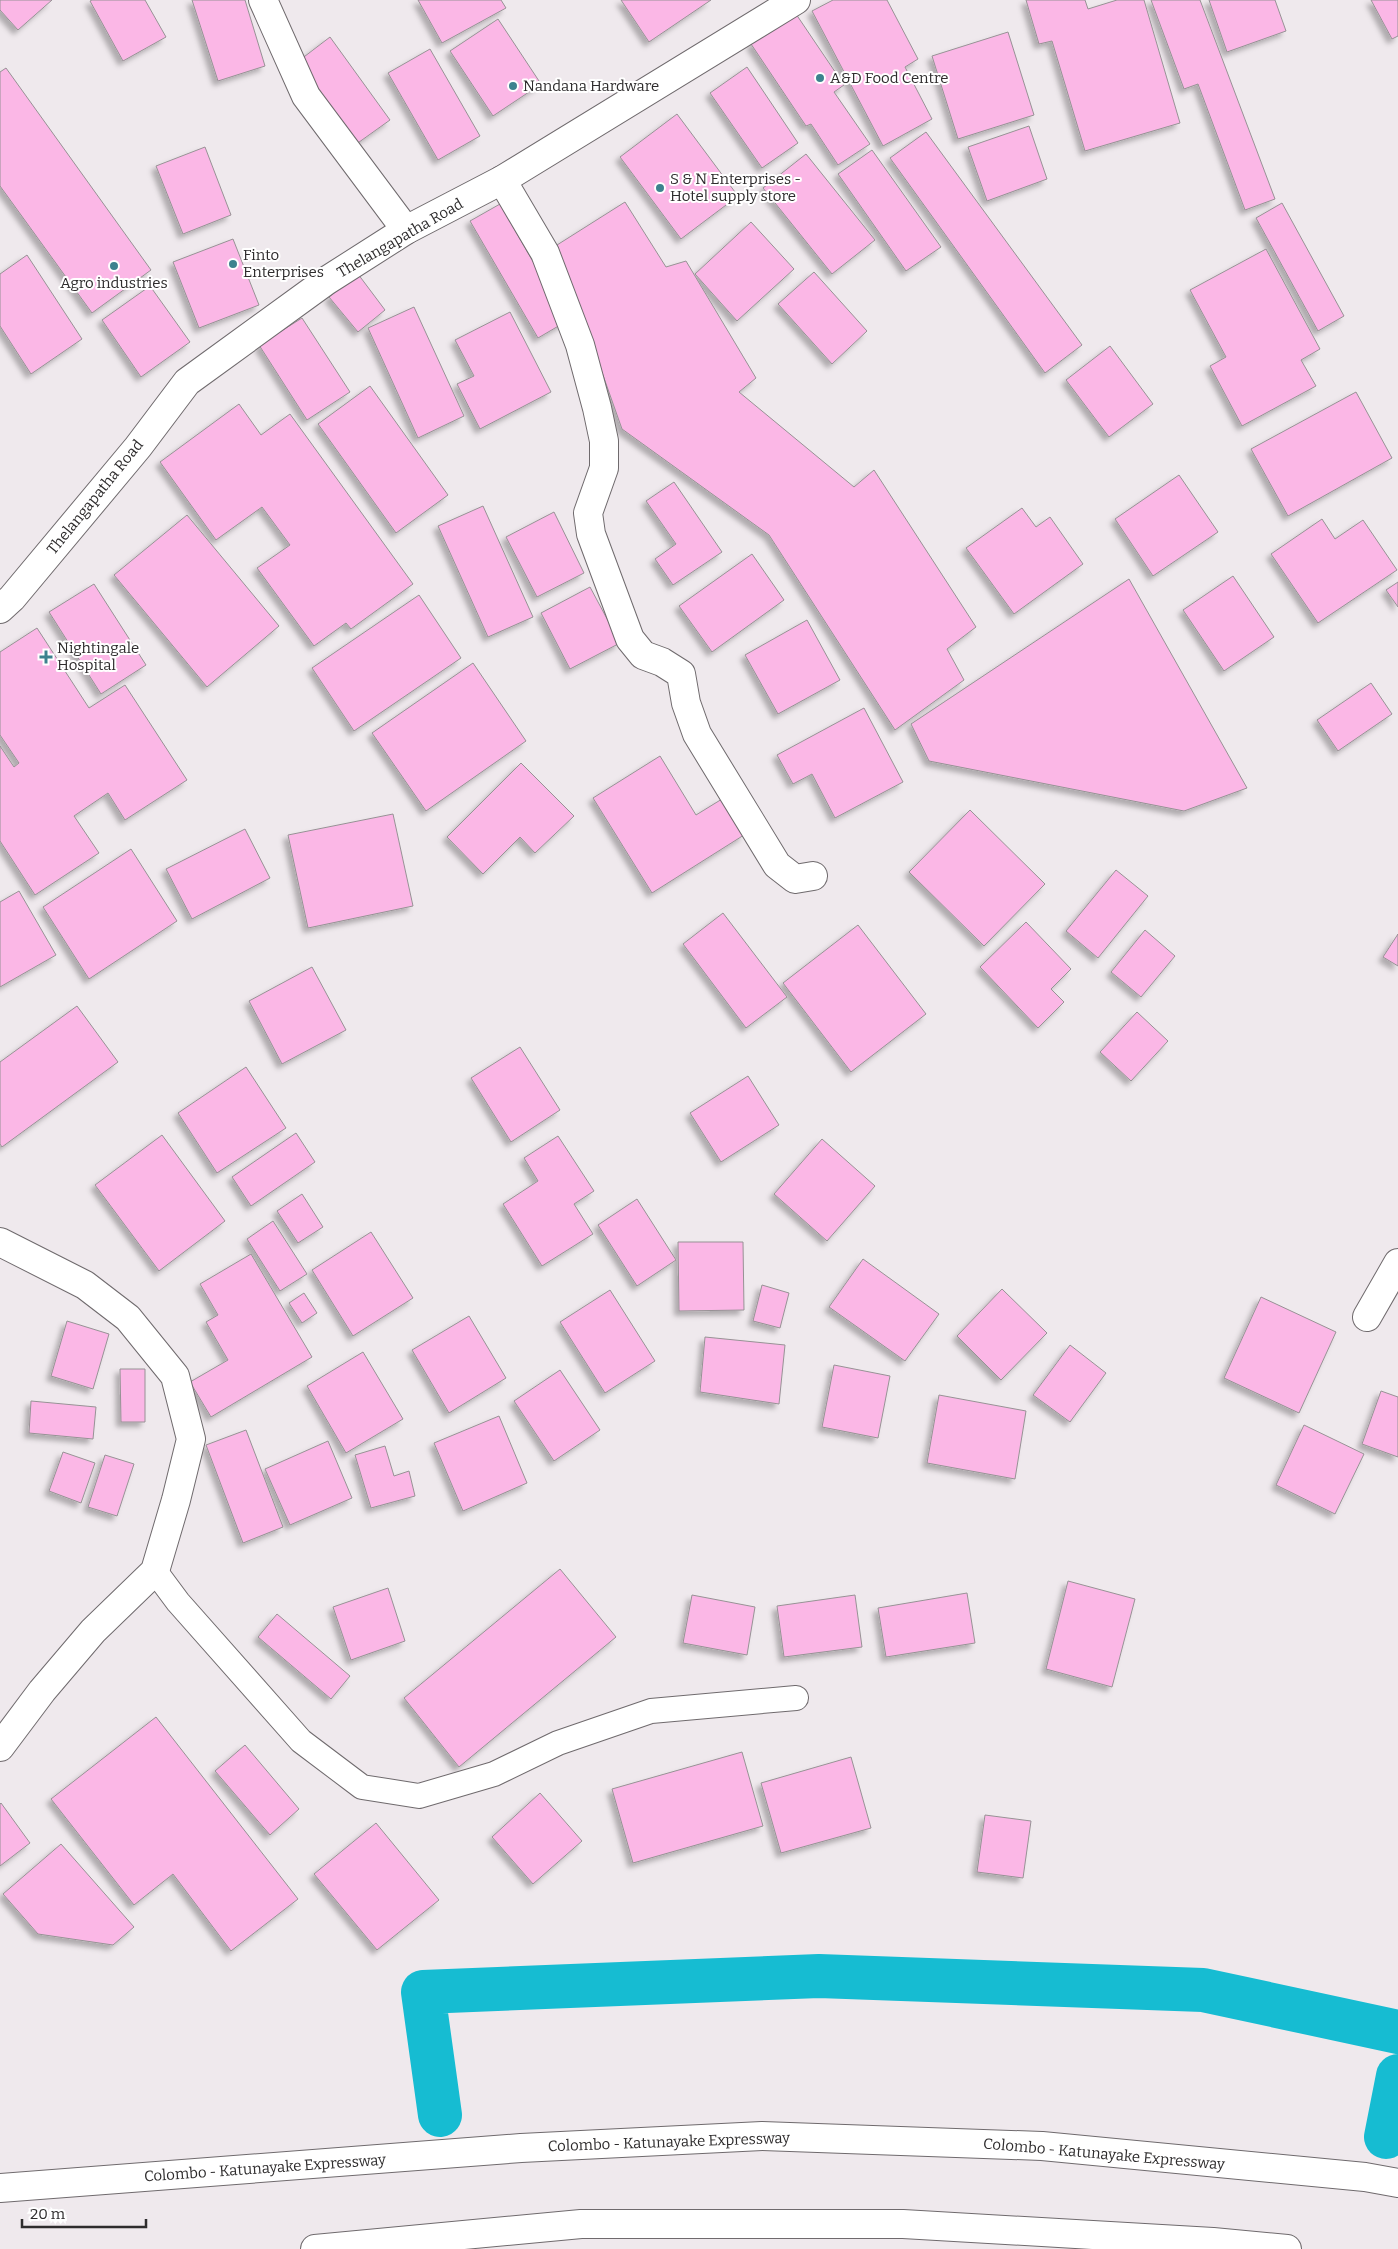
<svg xmlns="http://www.w3.org/2000/svg" width="1398" height="2249" font-family="Bitter,serif">
  <style>
    .lines { fill: none; stroke-linecap: round; stroke-linejoin: round }
    .canal { stroke: #16bcd2; stroke-width: 44 }
    .building { fill: #fbb7e6; stroke: #979295; filter: url(#shadow) }
    .service-casing { stroke: #6f6a6d; stroke-width: 26 }
    .minor-casing { stroke: #6f6a6d; stroke-width: 30 }
    .tertiary-casing { stroke: #6f6a6d; stroke-width: 30 }
    .motorway-casing { stroke: #6f6a6d; stroke-width: 30 }
    .service { stroke: #fff; stroke-width: 24 }
    .minor { stroke: #fff; stroke-width: 28 }
    .tertiary { stroke: #fff; stroke-width: 28 }
    .motorway { stroke: #fff; stroke-width: 28 }
    .poi-dot { fill: #3c828e; stroke: #fff; stroke-width: 2 }
    .labels { text-anchor: middle; stroke-width: 4; stroke-linejoin: round; paint-order: stroke }
    .poi-label { font-size: 15px; fill: #2e2c2d; stroke: #fff; text-anchor: start }
    .street-label { font-size: 15px; fill: #2e2c2d; stroke: #fff }
  </style>
  <defs>
    <filter id="shadow"><feDropShadow dx="-4.5" dy="4.5" stdDeviation="2.5" flood-color="#0004"/></filter>
  </defs>
  <rect width="100%" height="100%" fill="#efe9ed"/>
  <g class="lines">
    <path class="canal" d="M440,2115L423,1992L819,1976L1203,1990L1398,2032
      M1386,2137L1398,2076"/>
  </g>
  <path class="building" d="M0,0H52L18,30L0,10Z
    M92,0H145L166,37L123,61L90,1Z
    M192,0H245L265,66L218,81Z
    M418,0H501L506,8L442,43Z
    M621,0H711L649,42Z
    M833,0H887L918,59L905,67L932,119L883,146L812,11Z
    M1026,0H1085L1088,9L1117,0H1144L1180,123L1085,151L1052,41L1039,44Z
    M1151,0H1200L1275,199L1245,210L1198,84L1184,89Z
    M1209,0H1275L1286,31L1227,52Z
    M1371,0H1398V36L1392,39Z
    M796,14L844,85L834,92L870,144L838,165L811,124L806,126L751,44Z
    M498,19L541,84L493,116L450,51Z
    M1008,32L1034,115L958,139L932,56Z
    M330,37L390,120L355,145L296,63Z
    M430,49L480,136L438,160L388,73Z
    M747,67L798,143L762,168L710,93Z
    M6,68L151,270L92,313L0,186V72Z
    M677,114L738,196L681,239L620,157Z
    M1029,126L1047,179L987,201L968,147Z
    M926,132L1082,345L1045,373L890,158Z
    M205,147L231,215L183,234L156,166Z
    M872,150L941,247L906,271L838,174Z
    M806,154L875,240L832,274L763,188Z
    M625,202L666,267L686,261L756,378L739,392L854,487L874,470L976,627L947,649L964,680L895,730L769,535L622,429L557,245Z
    M1282,203L1344,316L1318,331L1256,218Z
    M500,204L567,321L538,338L470,221Z
    M751,222L794,269L737,321L695,274Z
    M233,239L259,305L199,328L173,262Z
    M1266,249L1320,349L1301,360L1316,386L1242,426L1210,366L1226,357L1190,290Z
    M27,255L82,339L31,374L0,326V274Z
    M814,272L867,331L832,364L778,304Z
    M358,274L385,310L358,332L329,297Z
    M150,286L190,342L141,377L102,320Z
    M414,307L464,416L418,438L368,328Z
    M510,312L551,392L480,429L457,384L474,376L455,340Z
    M302,318L350,392L307,420L259,345Z
    M1110,346L1153,404L1109,437L1066,380Z
    M370,386L448,495L396,533L318,424Z
    M1356,392L1392,458L1288,516L1251,449Z
    M239,404L261,435L290,414L413,584L351,629L346,623L314,646L257,568L290,545L262,507L216,540L160,462Z
    M1179,475L1218,532L1153,576L1115,519Z
    M674,482L722,552L673,585L655,559L676,544L646,501Z
    M483,506L533,617L488,637L438,526Z
    M1022,508L1036,527L1050,517L1083,564L1014,614L966,548Z
    M554,512L584,573L537,597L506,537Z
    M187,515L279,626L207,687L114,575Z
    M1322,519L1335,539L1363,520L1397,570L1318,623L1271,554Z
    M752,554L784,600L712,652L679,606Z
    M1233,576L1274,637L1224,671L1183,610Z
    M1129,579L1247,788L1184,811L929,761L911,724Z
    M1398,582V607L1386,590Z
    M94,584L146,665L101,694L49,612Z
    M590,587L620,643L570,669L541,613Z
    M419,595L461,658L354,731L312,668Z
    M807,620L840,680L778,714L745,655Z
    M37,628L89,708L125,685L187,780L125,820L108,793L74,816L99,853L35,895L0,841V746L14,767L19,763L0,735V652Z
    M473,663L526,741L426,811L372,733Z
    M1371,683L1392,714L1338,751L1317,720Z
    M864,708L903,782L835,818L812,774L793,784L777,755Z
    M660,756L696,815L722,799L744,835L652,893L593,798Z
    M521,763L574,816L535,853L520,837L483,874L447,837Z
    M970,810L1045,884L984,946L909,872Z
    M393,814L413,906L308,928L288,835Z
    M245,829L270,878L192,919L166,869Z
    M131,849L177,921L89,979L43,907Z
    M1116,870L1148,896L1098,958L1066,931Z
    M19,891L56,955L0,987V902Z
    M723,913L787,997L746,1028L683,944Z
    M1026,922L1071,969L1051,989L1064,1002L1038,1028L980,967Z
    M858,925L926,1014L851,1072L783,983Z
    M1145,930L1175,956L1141,997L1111,972Z
    M1398,934V966L1383,957Z
    M312,967L346,1030L282,1064L249,1001Z
    M77,1006L118,1062L2,1147L0,1144V1062Z
    M1137,1012L1168,1041L1131,1081L1100,1052Z
    M520,1047L560,1110L511,1142L471,1078Z
    M246,1067L286,1128L217,1173L178,1113Z
    M748,1076L779,1125L721,1162L690,1113Z
    M296,1133L315,1162L251,1206L232,1177Z
    M162,1135L225,1221L159,1271L95,1185Z
    M558,1136L594,1191L574,1204L593,1234L542,1266L503,1204L538,1181L524,1158Z
    M822,1139L875,1186L827,1241L774,1194Z
    M302,1194L323,1227L298,1243L277,1211Z
    M637,1199L676,1260L637,1286L598,1225Z
    M273,1221L307,1274L280,1291L247,1239Z
    M371,1232L413,1298L353,1336L312,1270Z
    M678,1242H743L744,1310L679,1311Z
    M251,1254L312,1357L211,1417L190,1382L228,1360L206,1322L218,1315L200,1284Z
    M863,1259L939,1314L905,1361L829,1307Z
    M762,1285L789,1293L780,1328L753,1321Z
    M1002,1289L1047,1333L1001,1380L957,1336Z
    M610,1290L655,1361L605,1393L560,1322Z
    M304,1293L317,1313L302,1323L289,1303Z
    M1261,1297L1336,1332L1299,1413L1224,1378Z
    M469,1316L506,1378L449,1413L412,1350Z
    M67,1321L109,1334L93,1389L51,1376Z
    M705,1337L785,1345L779,1404L700,1392Z
    M1070,1345L1106,1373L1070,1422L1033,1395Z
    M363,1352L403,1419L346,1453L307,1386Z
    M834,1365L890,1376L878,1438L822,1427Z
    M120,1369H145V1422H121Z
    M560,1370L600,1430L554,1461L514,1401Z
    M1381,1391L1398,1397V1457L1362,1444Z
    M939,1395L1026,1411L1015,1479L927,1463Z
    M31,1401L96,1407L93,1439L29,1433Z
    M499,1416L527,1483L463,1511L434,1443Z
    M1304,1425L1364,1454L1335,1514L1276,1485Z
    M246,1430L283,1527L243,1543L206,1445Z
    M328,1441L352,1498L290,1525L265,1469Z
    M385,1446L394,1476L409,1471L415,1496L371,1508L355,1455Z
    M63,1452L95,1463L81,1503L49,1491Z
    M105,1455L134,1464L117,1516L88,1507Z
    M560,1569L616,1637L459,1767L404,1698Z
    M1068,1581L1135,1599L1112,1687L1046,1669Z
    M388,1588L405,1641L351,1660L333,1607Z
    M967,1593L975,1643L886,1657L878,1608Z
    M692,1595L755,1607L747,1655L683,1643Z
    M855,1595L862,1647L784,1657L777,1606Z
    M277,1614L350,1676L331,1699L258,1637Z
    M156,1717L298,1899L231,1951L173,1874L134,1905L51,1799Z
    M245,1745L299,1809L270,1835L215,1771Z
    M742,1752L763,1826L633,1863L612,1789Z
    M851,1757L871,1828L781,1853L761,1783Z
    M540,1793L582,1841L533,1884L492,1837Z
    M1,1803L30,1843L0,1866V1804Z
    M985,1815L1031,1821L1023,1878L977,1872Z
    M376,1823L439,1900L377,1950L314,1874Z
    M61,1844L134,1927L113,1945L38,1934L3,1894Z"/>
  <g class="lines">
    <g class="service-casing">
      <path id="service" d="M155,1571L178,1602L301,1741L362,1787L419,1796L494,1774L558,1743L651,1711L796,1698"/>
    </g>
    <g class="minor-casing">
      <path id="minor" d="M263,0L306,96L406,230
        M502,180L545,253L580,345L597,408L604,441V468L588,513L591,534L630,639L643,655L662,662L681,674L686,703L697,734L777,865L795,879L813,876
        M0,1242L85,1285L128,1318L175,1376L191,1439L176,1500L155,1571L93,1631L42,1691L0,1747
        M1367,1317L1398,1263"/>
    </g>
    <g class="tertiary-casing">
      <path id="tertiary" d="M0,609L12,598L138,447L187,382L326,281L406,230L502,180L796,0"/>
    </g>
    <g class="motorway-casing">
      <path id="motorway" d="M0,2188L521,2148L762,2136L1042,2146L1365,2177L1398,2183
        M315,2249L581,2224H903L1213,2242L1287,2249"/>
    </g>
    <use href="#service" class="service"/>
    <use href="#minor" class="minor"/>
    <use href="#tertiary" class="tertiary"/>
    <use href="#motorway" class="motorway"/>
  </g>
  <g class="poi-dot">
    <circle cx="820" cy="78" r="5"/>
    <circle cx="513" cy="86" r="5"/>
    <circle cx="660" cy="188" r="5"/>
    <circle cx="233" cy="264" r="5"/>
    <circle cx="114" cy="266" r="5"/>
    <path d="M43.5 649.5h5v5h5v5h-5v5h-5v-5h-5v-5h5z"/>
  </g>
  <g class="labels">
    <g class="poi-label">
      <text x="830" y="83">A&amp;D Food Centre</text>
      <text x="523" y="91">Nandana Hardware</text>
      <text x="670" y="184">S &amp; N Enterprises -<tspan x="670" dy="17">Hotel supply store</tspan></text>
      <text x="243" y="260">Finto<tspan x="243" dy="17">Enterprises</tspan></text>
      <text x="114" y="288" text-anchor="middle">Agro industries</text>
      <text x="57" y="653">Nightingale<tspan x="57" dy="17">Hospital</tspan></text>
    </g>
    <g class="street-label">
      <text transform="translate(400 238) rotate(-30)" y="5">Thelangapatha Road</text>
      <text transform="translate(95 497) rotate(-51)" y="5">Thelangapatha Road</text>
      <text transform="translate(669 2142) rotate(-2)" y="5">Colombo - Katunayake Expressway</text>
      <text transform="translate(1104 2154) rotate(5)" y="5">Colombo - Katunayake Expressway</text>
      <text transform="translate(265 2168) rotate(-4)" y="5">Colombo - Katunayake Expressway</text>
    </g>
  </g>
  <path d="M22 2219v8h124v-8" fill="none" stroke="#2e2c2d" stroke-width="2.5"/>
  <text x="30" y="2219" font-size="15" fill="#2e2c2d" stroke="#ffffff" stroke-width="4" paint-order="stroke">20 m</text>
</svg>
